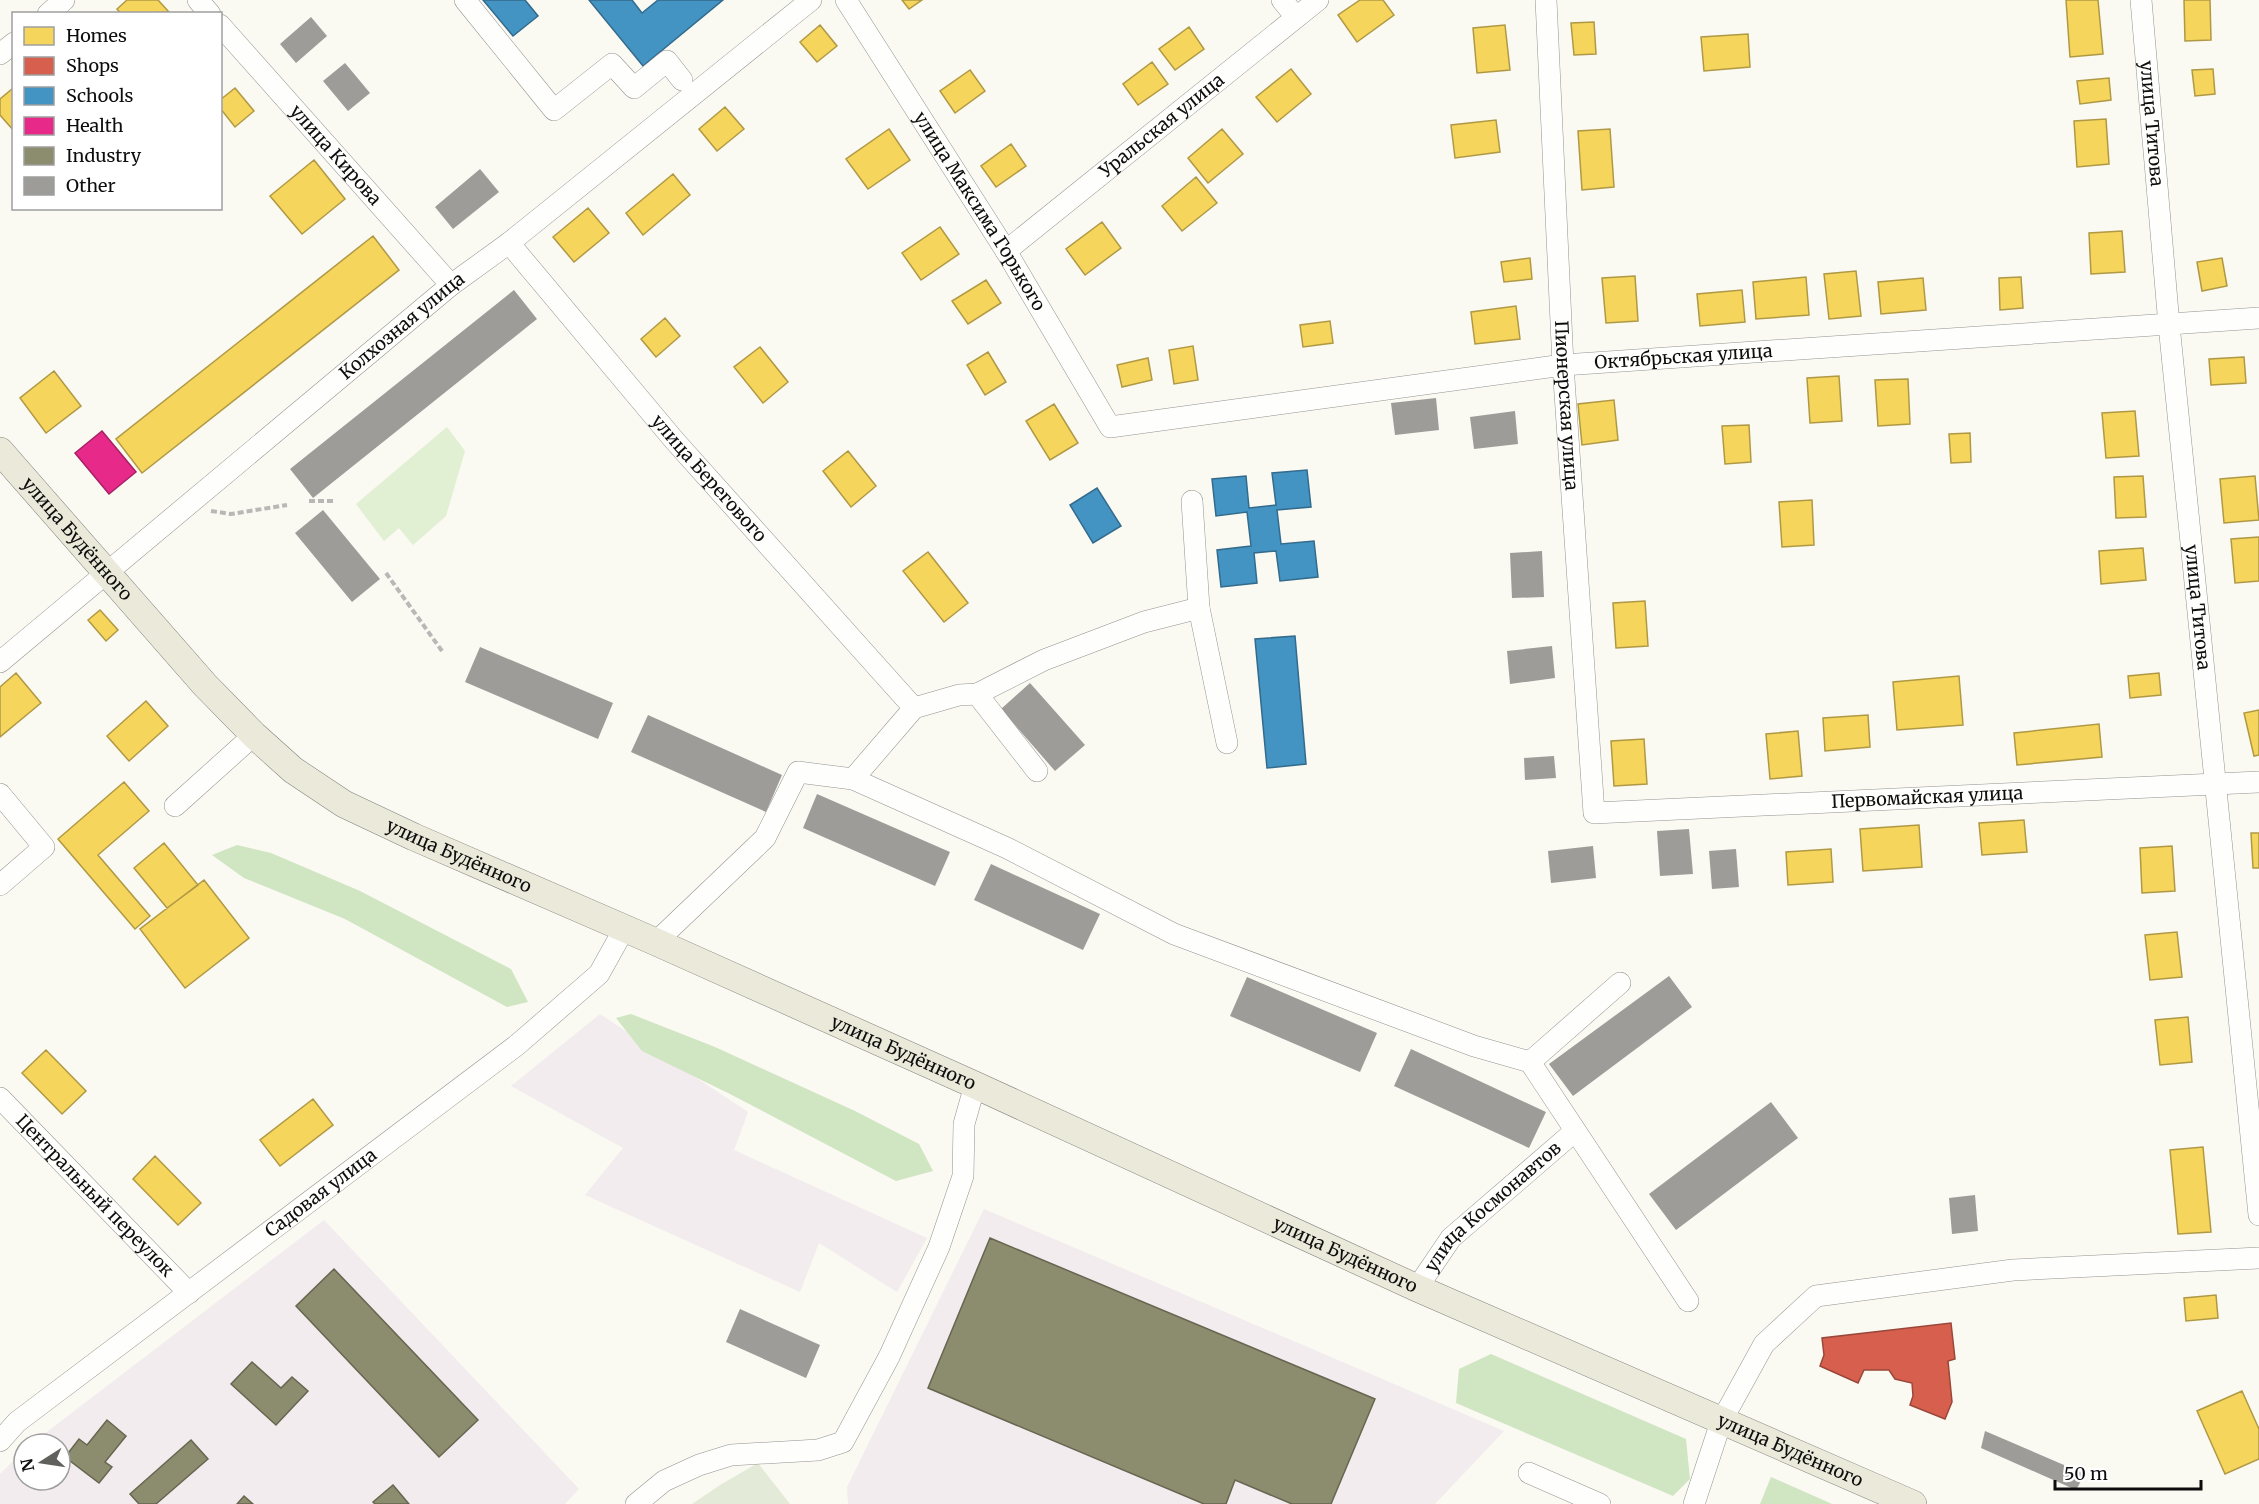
<svg xmlns="http://www.w3.org/2000/svg" width="2259" height="1504" font-family="Merriweather,serif">
  <style>
    .industrial { fill: #f2ecee }
    .green { fill: #e1efd3 }
    .forest { fill: #d0e5c2 }
    .cemetery { fill: #e3ead7 }
    .homes { fill: #f6d55c; stroke: #b09944; stroke-width: 1.5 }
    .shops { fill: #d6604d; stroke: #9a473a; stroke-width: 1.5 }
    .schools { fill: #4393c3; stroke: #336b8c; stroke-width: 1.5 }
    .health { fill: #e7298a; stroke: #a62164; stroke-width: 1.5 }
    .industry { fill: #8c8c6e; stroke: #666651; stroke-width: 1.5 }
    .building { fill: #9d9c98 }
    .lines { fill: none; stroke-linecap: round; stroke-linejoin: round }
    .minor-casing { stroke: #949390; stroke-width: 22 }
    .major-casing { stroke: #81817d; stroke-width: 28 }
    .path { stroke: #b8b8b6; stroke-width: 4; stroke-dasharray: 6 3; stroke-linecap: butt }
    .minor { stroke: #fefefd; stroke-width: 21 }
    .major { stroke: #ebe9da; stroke-width: 27 }
    .labels { text-anchor: middle; stroke-width: 6; stroke-linejoin: round; paint-order: stroke }
    .street-label { font-size: 18px; fill: #0d0d0d; stroke: #fff }
  </style>
  <rect width="100%" height="100%" fill="#faf9f2"/>
  <path class="industrial" d="M600,1014L748,1112L734,1150L927,1238L897,1292L819,1243L800,1292L585,1195L623,1148L511,1086Z
    M984,1209L1504,1431L1435,1504H848L847,1487Z
    M324,1220L579,1489L565,1504H0V1474L24,1450V1480H60V1444H31Z"/>
  <path class="green" d="M447,427L465,451L446,516L413,545L399,528L384,541L356,504Z"/>
  <path class="forest" d="M237,845L271,853L360,891L511,969L528,1002L507,1007L345,919L244,878L212,855Z
    M631,1014L715,1047L855,1111L919,1144L933,1171L896,1181L730,1094L642,1051L616,1018Z
    M1491,1354L1686,1439L1690,1479L1673,1496L1456,1403L1459,1369Z
    M1771,1477L1832,1504H1760Z"/>
  <path class="cemetery" d="M758,1463L790,1504H692L720,1485Z"/>
  <path class="homes" d="M127,0H158L169,12L121,14L117,9Z
    M902,0H922L909,9Z
    M1360,0H1383L1394,15L1357,42L1338,15Z
    M2066,0H2098L2103,54L2070,57Z
    M2184,0H2210L2211,40L2185,41Z
    M1594,22L1596,54L1574,55L1571,23Z
    M820,25L837,46L817,62L800,42Z
    M1505,25L1510,70L1477,73L1473,28Z
    M1189,27L1204,49L1175,70L1159,49Z
    M1748,34L1750,67L1704,71L1701,37Z
    M1152,62L1168,84L1138,105L1123,84Z
    M1291,69L1311,94L1277,122L1256,97Z
    M2213,69L2215,94L2195,96L2192,70Z
    M970,70L985,91L955,113L940,91Z
    M2109,78L2111,100L2080,104L2077,81Z
    M235,88L254,111L235,127L220,108V100Z
    M12,89L14,91V131L0,115V99Z
    M725,107L744,129L717,151L699,129Z
    M2106,119L2109,164L2077,167L2074,121Z
    M1496,120L1500,152L1455,158L1451,125Z
    M889,129L910,160L868,189L846,159Z
    M1222,129L1243,154L1208,183L1188,158Z
    M1610,129L1614,187L1582,190L1578,131Z
    M1011,144L1026,166L996,187L981,166Z
    M314,160L345,199L302,234L270,196Z
    M673,174L690,195L643,235L626,213Z
    M1196,177L1217,203L1182,231L1162,206Z
    M588,208L609,233L574,262L553,237Z
    M1102,222L1121,248L1085,275L1066,249Z
    M940,227L959,254L921,280L902,253Z
    M2122,231L2125,272L2091,274L2089,233Z
    M373,236L399,270L142,473L116,439Z
    M1530,258L1532,279L1504,282L1501,262Z
    M2222,258L2227,286L2202,291L2197,262Z
    M1856,271L1861,316L1829,319L1824,274Z
    M1635,276L1638,321L1606,323L1602,278Z
    M1806,277L1809,315L1756,319L1753,282Z
    M2021,277L2023,308L2000,310L1999,278Z
    M1923,278L1926,310L1881,314L1878,282Z
    M986,280L1001,303L968,324L952,301Z
    M1742,290L1745,322L1700,326L1697,294Z
    M1516,306L1520,339L1475,344L1471,312Z
    M665,318L680,336L656,357L641,339Z
    M1330,321L1333,343L1303,347L1300,325Z
    M1193,346L1198,380L1174,384L1169,350Z
    M760,347L788,382L763,403L734,367Z
    M988,352L1006,382L985,395L967,365Z
    M2244,357L2246,383L2211,385L2209,359Z
    M1148,358L1152,380L1122,387L1117,365Z
    M54,371L81,406L46,433L20,398Z
    M1839,376L1842,421L1810,423L1807,378Z
    M1908,379L1910,424L1878,426L1875,380Z
    M1614,400L1618,440L1582,445L1578,404Z
    M1054,404L1078,443L1050,460L1026,421Z
    M2135,411L2139,456L2106,458L2102,413Z
    M1749,425L1751,462L1725,464L1722,426Z
    M1970,433L1971,462L1951,463L1949,434Z
    M848,451L876,486L851,507L823,471Z
    M2143,476L2146,517L2116,518L2114,477Z
    M2255,476L2259,520L2224,523L2220,479Z
    M1812,500L1814,545L1782,547L1779,502Z
    M2259,537V581L2235,583L2231,539Z
    M2143,548L2146,580L2101,584L2099,551Z
    M928,552L968,603L944,622L903,571Z
    M1645,601L1648,646L1616,648L1613,603Z
    M100,610L118,630L106,641L88,620Z
    M16,673L41,703L0,737V687Z
    M2159,673L2161,695L2130,698L2128,676Z
    M1959,676L1963,725L1897,730L1893,682Z
    M146,701L168,726L129,761L107,736Z
    M2259,710V755L2254,756L2244,713Z
    M1868,715L1870,747L1825,751L1823,718Z
    M2099,724L2102,757L2017,765L2014,733Z
    M1798,731L1802,776L1770,779L1766,734Z
    M1644,739L1647,784L1614,786L1611,741Z
    M124,782L149,811L98,855L150,916L135,929L58,839Z
    M2024,820L2027,852L1982,855L1979,823Z
    M1919,825L1922,867L1863,871L1860,829Z
    M2251,833H2259V868H2253Z
    M164,843L198,885L167,908L134,868Z
    M2172,846L2175,891L2142,893L2140,848Z
    M1831,849L1833,882L1788,885L1786,852Z
    M204,880L249,938L185,988L140,929Z
    M2177,932L2182,977L2150,980L2145,935Z
    M2188,1017L2192,1062L2160,1065L2155,1020Z
    M46,1050L86,1091L62,1114L22,1073Z
    M313,1099L333,1125L280,1166L260,1140Z
    M2203,1147L2211,1232L2178,1234L2170,1150Z
    M155,1156L201,1203L178,1225L133,1179Z
    M2216,1295L2218,1318L2186,1321L2184,1298Z
    M2242,1391L2259,1429V1459L2225,1474L2197,1411Z"/>
  <path class="shops" d="M1951,1323L1955,1359L1948,1361L1952,1402L1945,1419L1910,1405L1913,1396L1912,1383L1895,1379L1889,1370H1864L1858,1383L1820,1366L1824,1355L1822,1338Z"/>
  <path class="schools" d="M483,0H525L538,16L513,36Z
    M589,0H632L642,13L658,0H723L643,66Z
    M1307,470L1311,507L1277,510L1281,544L1314,541L1318,577L1280,581L1276,551L1254,553L1257,583L1221,587L1217,550L1251,546L1247,512L1216,516L1212,479L1246,476L1249,508L1276,505L1272,473Z
    M1097,488L1121,526L1093,543L1070,505Z
    M1295,636L1306,764L1267,768L1255,639Z"/>
  <path class="health" d="M102,431L136,472L109,494L75,453Z"/>
  <path class="industry" d="M990,1238L1375,1399L1331,1504H1292L1235,1480L1226,1504H1204L928,1388Z
    M334,1269L478,1420L439,1457L296,1306Z
    M252,1362L281,1388L292,1377L308,1391L276,1425L231,1384Z
    M107,1420L126,1436L105,1462L112,1467L99,1483L65,1457L79,1439L87,1445Z
    M191,1440L208,1459L156,1504H139L130,1494Z
    M393,1485L409,1504H375L373,1502Z
    M244,1496L253,1504H237Z"/>
  <path class="building" d="M311,17L327,36L296,63L280,44Z
    M345,63L370,93L348,111L323,81Z
    M480,169L499,192L453,229L435,207Z
    M514,290L537,319L313,498L290,469Z
    M1436,398L1439,430L1395,435L1391,403Z
    M1515,411L1518,444L1474,449L1470,417Z
    M323,510L380,579L352,602L295,533Z
    M1542,551L1544,597L1512,598L1510,553Z
    M1552,646L1555,678L1510,684L1507,651Z
    M480,647L613,703L598,739L465,682Z
    M1030,683L1085,745L1055,771L1001,709Z
    M648,715L782,775L766,812L631,752Z
    M1554,756L1556,778L1525,780L1524,758Z
    M817,794L950,852L935,886L803,828Z
    M1689,829L1693,874L1660,876L1657,831Z
    M1593,846L1596,878L1551,883L1548,851Z
    M1736,849L1739,887L1712,889L1709,851Z
    M991,864L1100,914L1083,950L974,900Z
    M1669,976L1692,1007L1573,1096L1549,1064Z
    M1247,977L1377,1033L1360,1072L1230,1016Z
    M1411,1049L1546,1112L1529,1148L1394,1086Z
    M1771,1102L1798,1138L1676,1230L1649,1194Z
    M1975,1195L1978,1231L1952,1234L1949,1198Z
    M740,1309L820,1345L806,1378L726,1342Z
    M1985,1431L2085,1474L2076,1490L1981,1448Z"/>
  <g class="lines">
    <g class="minor-casing">
      <g id="minor">
        <path d="M198,0L210,14"/>
        <path d="M465,0L554,110L612,64L634,88L667,61L682,80"/>
        <path id="s1" d="M846,0L1006,251L1110,427L1563,365L2259,318"/>
        <path d="M1282,0L1296,17"/>
        <path id="s2" d="M1546,0L1563,365L1594,813L2259,782"/>
        <path id="s3" d="M2141,0L2169,325L2259,1215"/>
        <path d="M48,14L64,0"/>
        <path id="s4" d="M220,25L451,285"/>
        <path d="M0,54L14,43"/>
        <path id="s5" d="M509,243L674,440L914,708"/>
        <path id="s6" d="M1006,251L1318,0"/>
        <path d="M1192,501L1199,608L1227,743"/>
        <path id="s7" d="M0,662L451,285L509,243L811,0"/>
        <path d="M977,694L1037,771"/>
        <path d="M853,779L1007,848L1174,934L1474,1046L1530,1062L1620,983"/>
        <path d="M0,794L44,847L0,885"/>
        <path d="M175,806L254,735"/>
        <path d="M656,942L765,838L798,772L853,779L914,708L959,695L977,694L1044,660L1144,622L1199,608"/>
        <path d="M1530,1062L1688,1301"/>
        <path id="s8" d="M0,1098L189,1293"/>
        <path id="s9" d="M1417,1288L1451,1238L1575,1131"/>
        <path id="s10" d="M0,1441L17,1422L517,1045L599,974L624,929"/>
        <path d="M1529,1473L1600,1504"/>
        <path d="M636,1504L664,1481L699,1465L731,1455L818,1450L843,1442L889,1357L939,1247L963,1176L964,1124L975,1085"/>
        <path d="M1694,1504L1721,1422L1764,1344L1816,1296L2013,1270L2259,1258"/>
      </g>
    </g>
    <g class="major-casing">
      <g id="major">
        <path id="s11" d="M0,451L205,685L254,735L293,770L344,804L414,837L656,942L975,1085L1417,1288L1913,1504"/>
      </g>
    </g>
    <path class="path" d="M309,501H333
      M211,511L231,514L287,505
      M386,573L442,651"/>
    <use href="#minor" class="minor"/>
    <use href="#major" class="major"/>
  </g>
  <g class="labels">
    <g class="street-label">
      <text dy="6" stroke="none"><textPath href="#s3" startOffset="124">улица Титова</textPath></text>
      <text dy="6" stroke="none"><textPath href="#s6" startOffset="200">Уральская улица</textPath></text>
      <text dy="6" stroke="none"><textPath href="#s4" startOffset="174">улица Кирова</textPath></text>
      <text dy="6" stroke="none"><textPath href="#s1" startOffset="250">улица Максима Горького</textPath></text>
      <text dy="6" stroke="none"><textPath href="#s7" startOffset="524">Колхозная улица</textPath></text>
      <text dy="6" stroke="none"><textPath href="#s1" startOffset="1080">Октябрьская улица</textPath></text>
      <text dy="6" stroke="none"><textPath href="#s2" startOffset="406">Пионерская улица</textPath></text>
      <text dy="6" stroke="none"><textPath href="#s5" startOffset="309">улица Берегового</textPath></text>
      <text dy="6" stroke="none"><textPath href="#s11" startOffset="117">улица Будённого</textPath></text>
      <text dy="6" stroke="none"><textPath href="#s3" startOffset="610">улица Титова</textPath></text>
      <text dy="6" stroke="none"><textPath href="#s2" startOffset="1148">Первомайская улица</textPath></text>
      <text dy="6" stroke="none"><textPath href="#s11" startOffset="621">улица Будённого</textPath></text>
      <text dy="6" stroke="none"><textPath href="#s11" startOffset="1107">улица Будённого</textPath></text>
      <text dy="6" stroke="none"><textPath href="#s10" startOffset="406">Садовая улица</textPath></text>
      <text dy="6" stroke="none"><textPath href="#s8" startOffset="136">Центральный переулок</textPath></text>
      <text dy="6" stroke="none"><textPath href="#s9" startOffset="112">улица Космонавтов</textPath></text>
      <text dy="6" stroke="none"><textPath href="#s11" startOffset="1593">улица Будённого</textPath></text>
      <text dy="6" stroke="none"><textPath href="#s11" startOffset="2079">улица Будённого</textPath></text>
    </g>
  </g>
  <rect x="12" y="12" width="210" height="198" fill="#ffffff" stroke="#9e9e9e" stroke-width="1.5"/>
  <rect x="24" y="27" width="30" height="18" fill="#f6d55c" stroke="#9e9e9e" stroke-width="1.5"/>
  <text x="66" y="42" font-size="18" fill="#0d0d0d">Homes</text>
  <rect x="24" y="57" width="30" height="18" fill="#d6604d" stroke="#9e9e9e" stroke-width="1.5"/>
  <text x="66" y="72" font-size="18" fill="#0d0d0d">Shops</text>
  <rect x="24" y="87" width="30" height="18" fill="#4393c3" stroke="#9e9e9e" stroke-width="1.5"/>
  <text x="66" y="102" font-size="18" fill="#0d0d0d">Schools</text>
  <rect x="24" y="117" width="30" height="18" fill="#e7298a" stroke="#9e9e9e" stroke-width="1.5"/>
  <text x="66" y="132" font-size="18" fill="#0d0d0d">Health</text>
  <rect x="24" y="147" width="30" height="18" fill="#8c8c6e" stroke="#9e9e9e" stroke-width="1.5"/>
  <text x="66" y="162" font-size="18" fill="#0d0d0d">Industry</text>
  <rect x="24" y="177" width="30" height="18" fill="#9d9c98" stroke="#9e9e9e" stroke-width="1.5"/>
  <text x="66" y="192" font-size="18" fill="#0d0d0d">Other</text>
  <g transform="translate(42 1462) rotate(258)"><circle r="28" fill="#ffffff" stroke="#9e9e9e" stroke-width="1.5"/>
  <path d="M0-4.5L10 22L0 15L-10 22Z" fill="#60605d"/>
  <text y="-9" font-size="16" font-weight="bold" text-anchor="middle" fill="#0d0d0d">N</text>
  </g>
  <path d="M2055 1480v9h146v-9" fill="none" stroke="#0d0d0d" stroke-width="3"/>
  <text x="2064" y="1480" font-size="18" fill="#0d0d0d" stroke="#ffffff" stroke-width="4.5" paint-order="stroke">50 m</text>
</svg>
